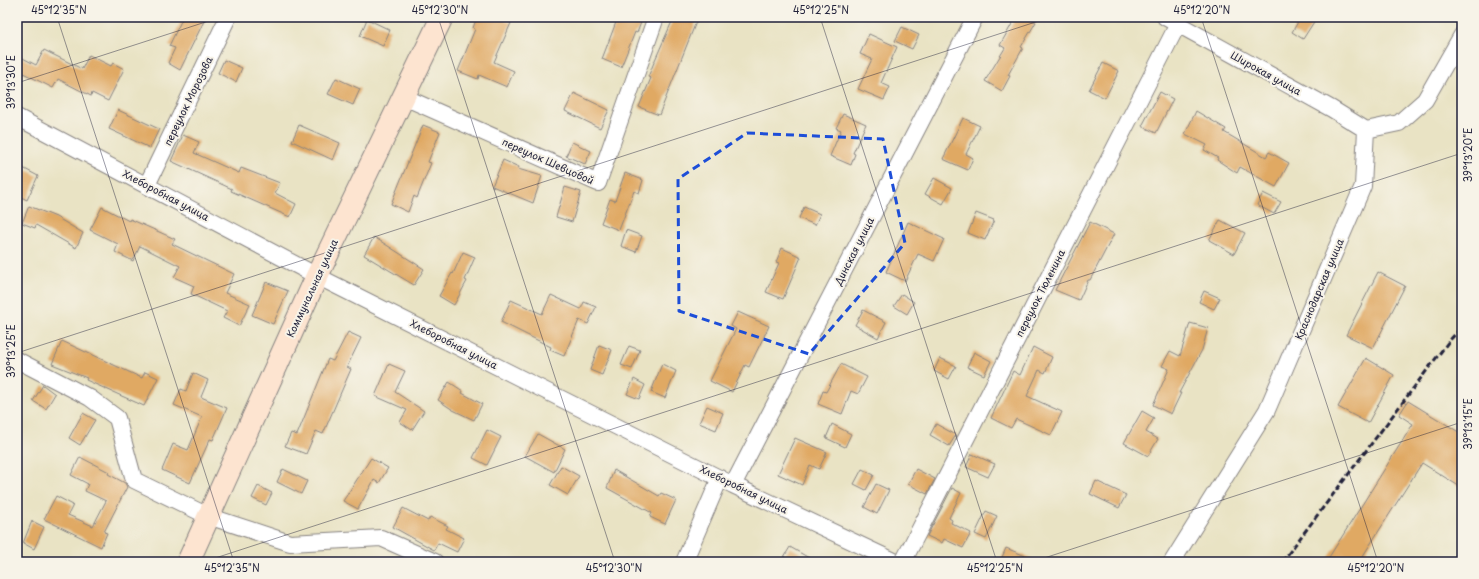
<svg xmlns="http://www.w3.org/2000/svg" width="1479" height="579" font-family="'Playpen Sans',sans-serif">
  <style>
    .building { fill: #e0a964 }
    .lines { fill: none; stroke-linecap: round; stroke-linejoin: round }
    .street-casing { stroke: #868280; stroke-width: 18 }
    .secondary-casing { stroke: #868280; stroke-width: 24 }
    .street { stroke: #fff; stroke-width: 16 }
    .secondary { stroke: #fde4d0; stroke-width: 22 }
    .rail { stroke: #22223b; stroke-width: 3; stroke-dasharray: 6 3; stroke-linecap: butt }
    .marked { fill: none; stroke: #1d4ed8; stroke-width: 3; stroke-dasharray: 8 5; stroke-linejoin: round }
    .ticks { fill: none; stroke: #22223b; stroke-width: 1; stroke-opacity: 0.45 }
    .labels { text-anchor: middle; stroke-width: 4; stroke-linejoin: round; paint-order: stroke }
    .street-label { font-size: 10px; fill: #22223b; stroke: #f7f3e8 }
    .neatline { fill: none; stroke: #22223b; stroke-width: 1.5 }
    .ticks-label { font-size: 10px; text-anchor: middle; fill: #22223b }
  </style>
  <rect width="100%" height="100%" fill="#f7f3e8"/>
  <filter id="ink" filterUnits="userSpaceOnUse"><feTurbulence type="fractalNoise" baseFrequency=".025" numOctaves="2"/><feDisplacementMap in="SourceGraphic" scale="8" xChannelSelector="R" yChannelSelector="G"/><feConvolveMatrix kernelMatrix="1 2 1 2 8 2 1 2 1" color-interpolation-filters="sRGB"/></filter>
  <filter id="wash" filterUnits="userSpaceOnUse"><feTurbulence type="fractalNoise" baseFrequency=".012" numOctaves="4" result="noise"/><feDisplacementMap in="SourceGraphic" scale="16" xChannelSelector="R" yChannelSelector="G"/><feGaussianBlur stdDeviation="0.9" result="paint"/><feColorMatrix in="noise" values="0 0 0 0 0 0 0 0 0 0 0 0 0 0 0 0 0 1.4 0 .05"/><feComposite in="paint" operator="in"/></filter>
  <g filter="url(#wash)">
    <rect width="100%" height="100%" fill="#e9e3c4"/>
    <g id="blocks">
      <path class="building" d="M183,17H206L180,70L168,63L175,48L169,46Z
        M477,17H498L511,23L494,62L514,71L507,87L479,75L478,79L458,71L475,29L473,28Z
        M618,17H643L637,33L635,32L621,67L602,59Z
        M674,17H698L659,115L639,107L651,78L648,77L655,60Z
        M1016,17H1027L1036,22L1021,47L1023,48L1008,75L1010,76L1002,91L985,81L1005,48L1000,45Z
        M1301,17H1317L1303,39L1292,32Z
        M367,19L390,30L383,46L360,36Z
        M902,27L919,35L912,49L895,41Z
        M869,34L897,47L881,83L890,87L884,100L858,89L872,59L860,54Z
        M44,50L82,69L89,55L111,66L113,63L124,69L108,101L92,93L91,96L58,79L53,88L17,70V55L36,65Z
        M224,60L242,68L236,82L218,73Z
        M1103,63L1119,71L1105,98L1089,90Z
        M336,78L360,89L353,105L328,94Z
        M1160,92L1173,99L1156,133L1142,126Z
        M574,93L609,110L600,128L565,111Z
        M118,110L159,129L150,148L109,129Z
        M1196,111L1226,129L1224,132L1266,157L1269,152L1289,163L1276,187L1240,167L1237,173L1217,160L1218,158L1204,150L1207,145L1185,134Z
        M843,114L866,124L853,153L855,154L851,165L830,156L841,130L836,128Z
        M963,118L980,126L966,154L973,158L968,170L943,159Z
        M299,125L340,143L333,160L292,141Z
        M423,125L440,132L428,162L431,163L417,198L414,196L408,212L391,204Z
        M183,135L199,142L194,153L239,173L241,168L280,183L275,193L296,204L290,217L231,191L232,189L171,161Z
        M572,142L591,151L585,164L566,156Z
        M503,160L519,167L518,169L542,176L533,203L492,186Z
        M21,167L38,176L27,200L17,195V176Z
        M625,173L643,180L639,193L634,191L619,230L601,223L610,199L615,201Z
        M934,178L952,188L943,204L925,194Z
        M565,187L581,192L572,222L556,217Z
        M1263,193L1281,202L1274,214L1257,205Z
        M29,206L56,217L83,233L76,248L36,225L35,228L22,223Z
        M102,207L129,221L130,219L175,239L172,244L234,274L225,293L250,304L239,326L223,318L227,311L191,294L194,286L174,277L180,266L140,246L133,261L115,252L118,244L90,230Z
        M804,207L820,214L815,225L799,218Z
        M976,213L994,220L985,240L968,233Z
        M1220,220L1245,233L1234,254L1209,240Z
        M908,222L944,239L934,261L918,254L905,281L886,272Z
        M1090,222L1114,234L1090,280H1088L1079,300L1055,290Z
        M626,230L642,236L636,252L621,246Z
        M374,237L424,269L414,285L364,255Z
        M782,248L801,257L783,299L766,292L779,263L776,262Z
        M463,252L475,257L465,280L467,281L454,305L439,296L452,273L453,274Z
        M1378,272L1405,286L1373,348L1346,335Z
        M266,282L288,291L273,324L252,315Z
        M1204,291L1220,298L1214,309L1199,302Z
        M902,294L914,302L907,314L894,306Z
        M551,295L581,309L584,302L596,307L588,324L579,320L564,356L550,350L551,347L501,322L511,300L542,314Z
        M863,310L886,322L878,338L855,325Z
        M738,312L769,326L749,367L745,365L732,392L710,381L736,329L731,326Z
        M1190,323L1208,328L1202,350L1179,393H1181L1171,414L1153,405L1169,369L1162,366L1170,351L1180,356Z
        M348,332L361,338L347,367L351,369L323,434L316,431L306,454L285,446L291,433L297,435L328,359L333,361Z
        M62,341L142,378L145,372L158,378L144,406L86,380L87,378L52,364Z
        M599,345L612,350L602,375L590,370Z
        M629,346L640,350L632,369L621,365Z
        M1033,347L1052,357L1045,373L1039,370L1027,396L1062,412L1051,435L1016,419L1011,428L991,418L1013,371L1020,375Z
        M974,352L991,361L984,375L967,367Z
        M940,358L956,366L949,379L934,371Z
        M1366,358L1394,375L1368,423L1338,407Z
        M389,364L405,371L395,392L424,411L412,430L400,422L407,410L375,396Z
        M662,364L676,371L665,398L651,392Z
        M841,364L867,377L858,394L851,391L842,414L818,404L823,391L826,392Z
        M193,373L208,380L201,397L227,408L213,440L210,439L190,483L162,470L173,444L188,450L202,417L174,405L181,389L186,391Z
        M634,379L645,385L639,399L627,394Z
        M449,382L463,391L462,393L482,404L474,420L453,410L438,400Z
        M43,385L55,394L46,409L33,401Z
        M1408,401L1462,434V488L1422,463L1359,562H1326L1413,424L1399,415Z
        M707,406L723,413L716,430L699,423Z
        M1142,411L1154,418L1146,432L1158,439L1148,456L1124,443Z
        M83,413L95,420L80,445L69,438Z
        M832,424L851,434L845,447L826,438Z
        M936,424L956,435L949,446L930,435Z
        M487,430L501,437L487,465L473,458Z
        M538,434L565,449L554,472L525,456Z
        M795,438L827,452L819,469L810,465L802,485L778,474Z
        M972,454L995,464L988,477L966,467Z
        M80,457L109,472L108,474L125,483L127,487L104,532L107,533L101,547L44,519L56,496L73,505L68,515L93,526L106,501L85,491L88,484L71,475Z
        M371,458L388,468L379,483L374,480L358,509L343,501Z
        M561,466L579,476L568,495L550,485Z
        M283,469L307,481L301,494L277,482Z
        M862,469L874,475L866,490L854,484Z
        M916,469L935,479L927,494L908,484Z
        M614,470L659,496L661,493L676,500L665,524L650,517L652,513L607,488Z
        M1096,481L1126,495L1119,508L1090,494Z
        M876,484L889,490L877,514L864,507Z
        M258,486L272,493L266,505L252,498Z
        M952,488L961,493L949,518L952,520L951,523L971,533L963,548L944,539L942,543L927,536Z
        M403,508L428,521L430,517L448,526L446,529L464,538L457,552L438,543L434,550L393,527Z
        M986,511L997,516L986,539L975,534Z
        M32,521L44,527L34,549L23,543Z
        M790,547L816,562H781Z
        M1006,548L1040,562H1000Z"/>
    </g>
  </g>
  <g filter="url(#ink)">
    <use href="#blocks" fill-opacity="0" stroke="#868280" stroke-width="1"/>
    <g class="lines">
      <g class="street-casing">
        <path id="street" d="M1165,17L1332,109L1366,130
          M404,97L598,183L656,17
          M17,117L317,276L733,485L896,562
          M1366,130L1399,123L1425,100L1462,35
          M147,185L228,17
          M17,360L90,398L117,418L134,480L208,516L290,543L381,538L435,562
          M733,485L975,17
          M684,562L720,478
          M903,562L1178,24
          M1172,562L1267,410L1363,186L1366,130"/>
      </g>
      <g class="secondary-casing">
        <path id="secondary" d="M188,562L317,276L442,17"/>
      </g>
      <use href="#street" class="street"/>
      <use href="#secondary" class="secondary"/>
      <path class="rail" d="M1282,562L1449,341L1462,327"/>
    </g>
  </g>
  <path class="marked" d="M747,133L883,139L905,243L809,354L679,311L678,179Z"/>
  <path class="ticks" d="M57,17L234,562M438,17L615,562M820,17L997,562M1201,17L1378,562M17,83L221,17M17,353L1051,17M203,562L1462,153M1032,562L1462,422"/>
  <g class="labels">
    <g class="street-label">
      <text transform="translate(1266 73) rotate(29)" y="4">Широкая улица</text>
      <text transform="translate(188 101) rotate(-64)" y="4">переулок Морозова</text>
      <text transform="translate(548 161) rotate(24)" y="4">переулок Шевцовой</text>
      <text transform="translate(166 195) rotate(28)" y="4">Хлеборобная улица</text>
      <text transform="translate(854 251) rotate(-63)" y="4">Динская улица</text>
      <text transform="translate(312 288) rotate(-65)" y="4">Коммунальная улица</text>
      <text transform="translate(1319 289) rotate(-67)" y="4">Краснодарская улица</text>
      <text transform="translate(1040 293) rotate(-63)" y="4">переулок Тюленина</text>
      <text transform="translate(454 344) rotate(27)" y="4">Хлеборобная улица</text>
      <text transform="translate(744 489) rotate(26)" y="4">Хлеборобная улица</text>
    </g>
  </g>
  <rect width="1479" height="579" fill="none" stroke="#f7f3e8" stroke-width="44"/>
  <rect x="22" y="22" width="1435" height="535" class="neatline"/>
  <g class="ticks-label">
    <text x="59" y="14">45°12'35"N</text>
    <text x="440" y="14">45°12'30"N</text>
    <text x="821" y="14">45°12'25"N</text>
    <text x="1202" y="14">45°12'20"N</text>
    <text transform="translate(11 82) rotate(-90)" y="4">39°13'30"E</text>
    <text transform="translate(1468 155) rotate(-90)" y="4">39°13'20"E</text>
    <text transform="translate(11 351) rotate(-90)" y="4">39°13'25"E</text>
    <text transform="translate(1468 424) rotate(-90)" y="4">39°13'15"E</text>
    <text x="232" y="572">45°12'35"N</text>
    <text x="614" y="572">45°12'30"N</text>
    <text x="995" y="572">45°12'25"N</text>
    <text x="1376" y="572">45°12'20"N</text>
  </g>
</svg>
